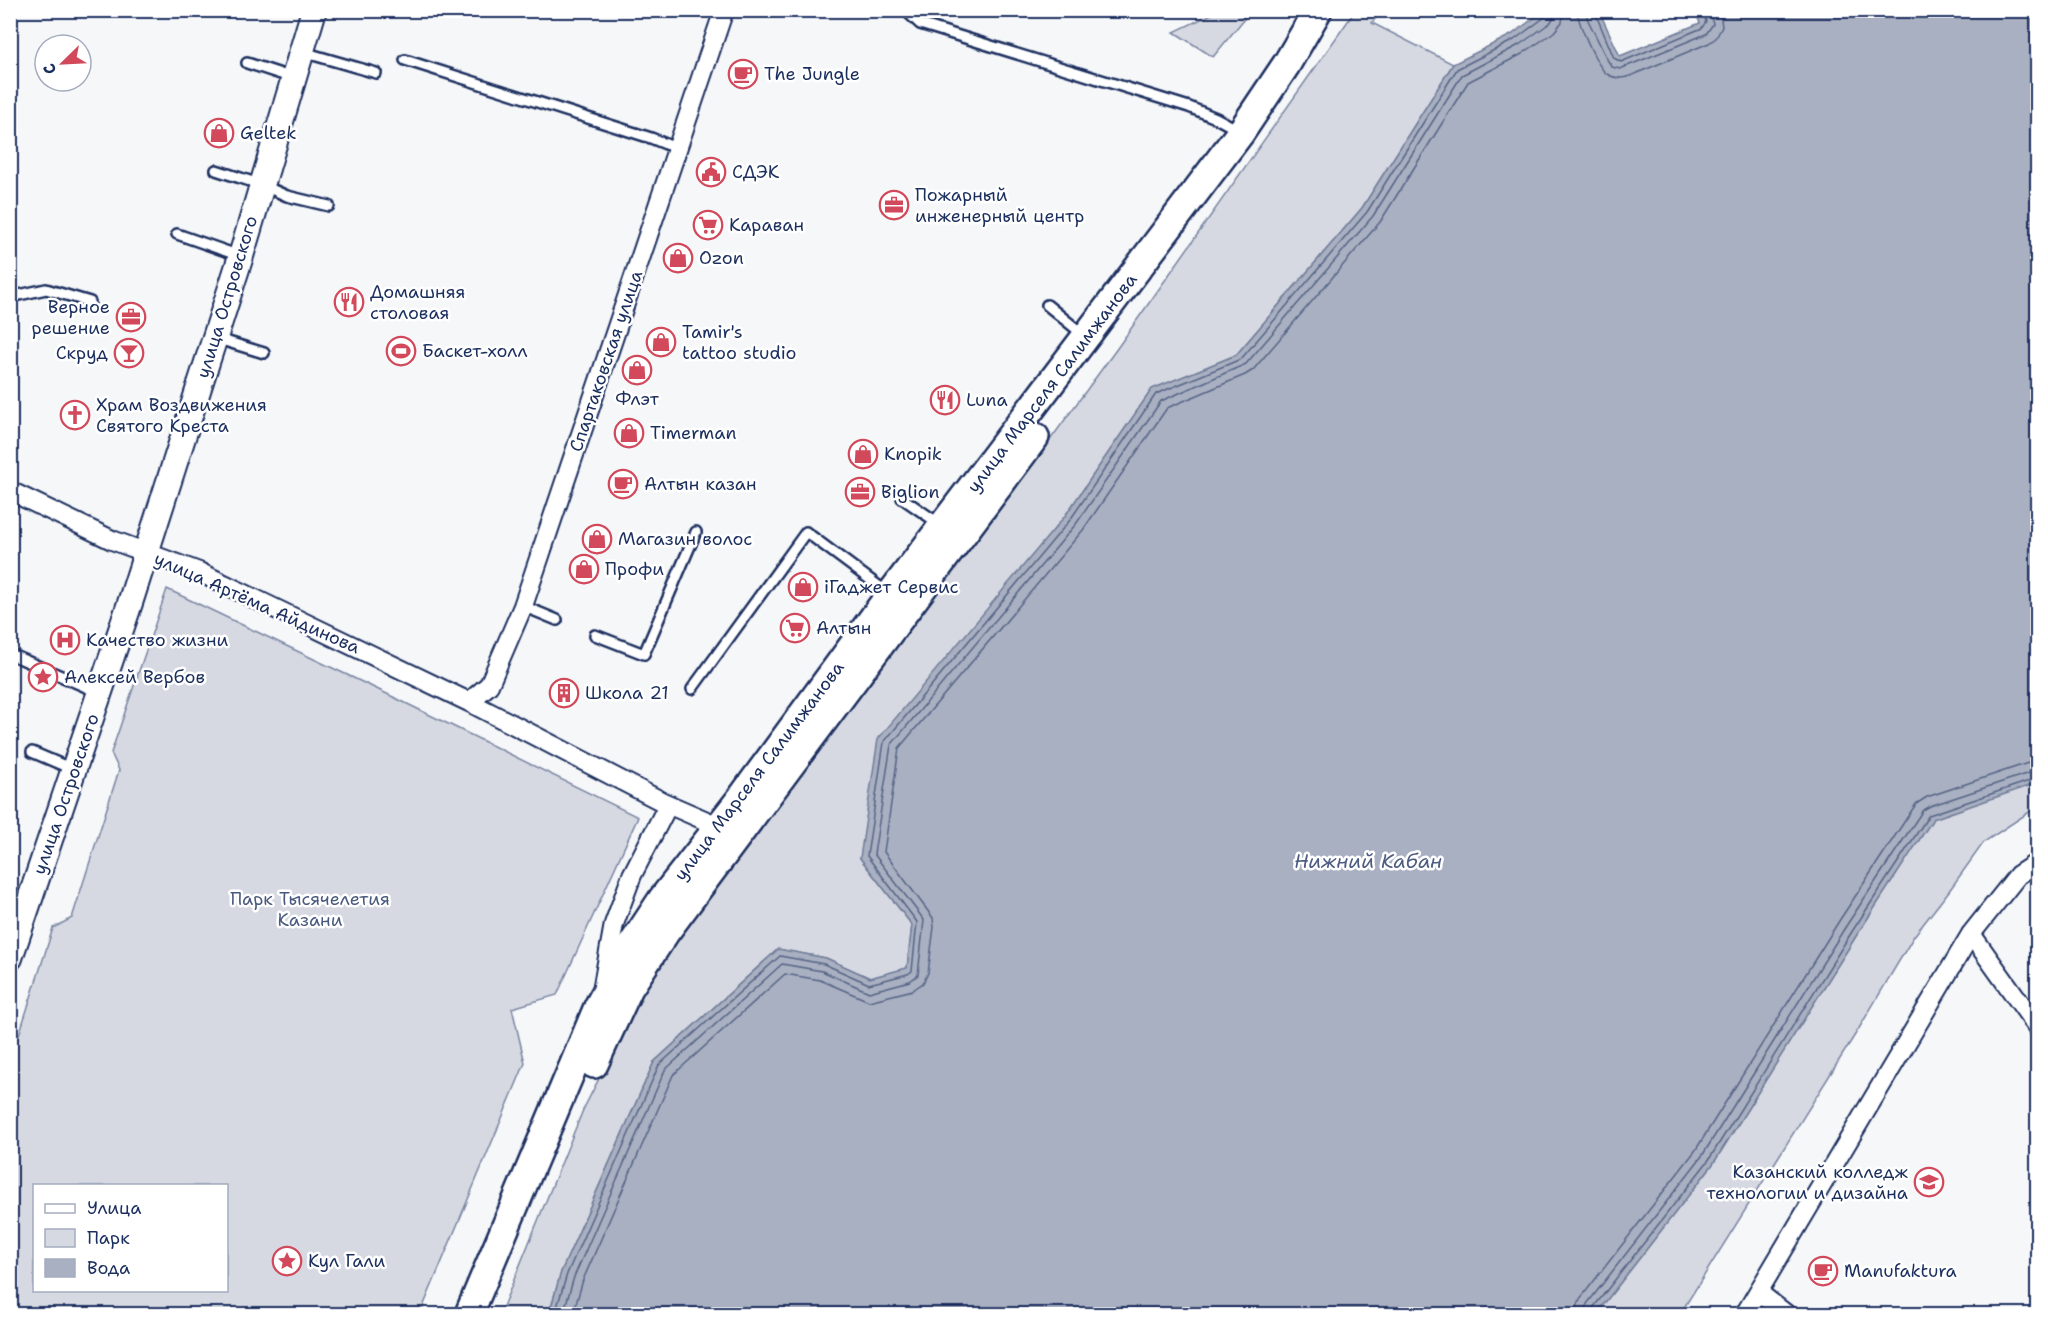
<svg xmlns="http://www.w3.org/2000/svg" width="2048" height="1325" font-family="'Shantell Sans',sans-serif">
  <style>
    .green { fill: #d6d9e2; stroke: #7884a0; stroke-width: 1.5; fill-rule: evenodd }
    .water { fill: #a9b0c1; stroke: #707c99; stroke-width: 1.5 }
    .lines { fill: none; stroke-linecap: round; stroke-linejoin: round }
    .shore { stroke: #546386; stroke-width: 1.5 }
    .lane-casing { stroke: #1b2f5e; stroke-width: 14 }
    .street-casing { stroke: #1b2f5e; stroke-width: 22 }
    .secondary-casing { stroke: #1b2f5e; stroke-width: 28 }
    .primary-casing { stroke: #1b2f5e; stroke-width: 32 }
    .lane { stroke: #fff; stroke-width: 9 }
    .street { stroke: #fff; stroke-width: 18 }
    .secondary { stroke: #fff; stroke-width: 24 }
    .primary { stroke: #fff; stroke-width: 27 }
    .labels { text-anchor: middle; stroke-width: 5; stroke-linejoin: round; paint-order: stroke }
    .poi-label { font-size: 18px; fill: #1b2f5e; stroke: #fff; text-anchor: start }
    .street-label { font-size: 18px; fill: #1b2f5e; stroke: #fff }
    .park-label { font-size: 18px; fill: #4a5a7f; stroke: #fff }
    .water-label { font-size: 20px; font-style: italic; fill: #4d5c81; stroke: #fff }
  </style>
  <rect width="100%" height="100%" fill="#f6f7f9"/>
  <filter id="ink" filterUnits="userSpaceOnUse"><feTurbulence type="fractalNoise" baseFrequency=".0167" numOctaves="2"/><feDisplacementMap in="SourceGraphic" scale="12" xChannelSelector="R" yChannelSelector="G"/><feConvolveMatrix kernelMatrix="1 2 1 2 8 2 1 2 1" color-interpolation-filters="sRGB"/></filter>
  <g filter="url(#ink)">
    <path class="green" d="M1220,10L1234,11L1245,18L1213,57L1174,32Z
      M1355,11H1381L1372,23L1453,64L1362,208L1236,355L1152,389L1065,516L860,858L912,925L907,968L870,978L826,958L778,949L654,1062L561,1272L549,1314H500L583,1110L645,988L711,883L996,514L1118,347Z
      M167,589L385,693L638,817L557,995L512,1008L525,1063L420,1314H11V1060L53,928L72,918L119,770L111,753ZM34,1186H226V1290H34Z
      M2037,783V807L1984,842L1949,891L1914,936L1858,1030L1680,1314H1596L1713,1164L1858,933L1933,818Z"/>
    <path class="water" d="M1545,10L1599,11L1620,56L1700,23L1695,11H2037V783L1933,819L1858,933L1713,1164L1596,1314H549L561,1272L654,1062L778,949L826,958L870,978L907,968L912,925L860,858L878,739L1065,516L1152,389L1236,355L1362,208L1453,64L1511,35Z"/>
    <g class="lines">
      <path class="shore" d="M1577,10C1578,23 1597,67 1607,74C1615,79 1622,79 1630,76L1709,43L1716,38L1722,27L1720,10
        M1586,10L1587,18L1608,61L1612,67L1620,69L1706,34L1713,24L1710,10
        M1594,10L1614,58L1621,62L1702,28L1706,21L1702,10
        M555,1314L567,1274L659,1065L780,956L824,964L869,984L908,974L912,971L917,922L867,856L884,742L1070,520L1156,394L1241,359L1367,212L1457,69L1514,40L1545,17L1547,10
        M563,1314L574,1277L665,1070L782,964L822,971L869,992L910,981L918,975L924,920L874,854L891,745L1076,524L1161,401L1246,364L1373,216L1462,75L1519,45L1550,23L1554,17L1555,10
        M573,1314L583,1280L673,1075L785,974L820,980L869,1001L913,990L923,983L928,973L934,927L933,918L884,852L899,748L1083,530L1167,408L1245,375L1253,370L1380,222L1468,82L1522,54L1554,32L1562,22L1564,10
        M1575,1314L1580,1299L1695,1151L1839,921L1916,804L1927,797L2028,763L2038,761
        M1584,1314L1587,1304L1702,1156L1846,926L1923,810L1930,806L2038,770
        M1592,1314L1593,1308L1708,1161L1853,930L1929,815L2038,778"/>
      <g class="lane-casing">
        <path id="lane" d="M905,10L920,24L1189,107L1216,118L1240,131
          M303,52L376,73
          M405,60L651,138L678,149
          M247,63L293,78
          M216,170L262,185L287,196L329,206
          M177,234L240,256
          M10,297L46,289L90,302
          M1047,305L1085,336
          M215,338L264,353
          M902,498L941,525
          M523,606L557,620
          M595,635L644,654L696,532
          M10,654L98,692
          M692,689L806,532L888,593
          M32,752L72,769"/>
      </g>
      <g class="street-casing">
        <path id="street" d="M10,491L112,540L199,572L469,702L663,802L718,826
          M469,702L489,685L523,606L724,10
          M1971,934L2038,1028
          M603,985L614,924L632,875L668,805
          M1759,1293L1786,1314
          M1745,1314L1971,934L2018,875L2038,862"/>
      </g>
      <g class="secondary-casing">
        <path id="secondary" d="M10,958L131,600L241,256L314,10"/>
      </g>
      <g class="primary-casing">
        <path id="primary" d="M594,1064L629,988L665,933L1035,437
          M469,1314L598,1007L630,948L663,898L745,793L890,595L1241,132L1286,65L1318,10"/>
      </g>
      <use href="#lane" class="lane"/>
      <use href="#street" class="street"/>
      <use href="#secondary" class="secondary"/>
      <use href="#primary" class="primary"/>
    </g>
  </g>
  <defs>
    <g id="cafe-ring" transform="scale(1.5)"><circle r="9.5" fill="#fff" stroke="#d1495b" stroke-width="1.5"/><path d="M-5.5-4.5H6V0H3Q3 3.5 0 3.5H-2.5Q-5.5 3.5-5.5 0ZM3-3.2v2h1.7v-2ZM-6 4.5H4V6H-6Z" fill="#d1495b"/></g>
    <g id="shop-ring" transform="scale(1.5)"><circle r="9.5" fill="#fff" stroke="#d1495b" stroke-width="1.5"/><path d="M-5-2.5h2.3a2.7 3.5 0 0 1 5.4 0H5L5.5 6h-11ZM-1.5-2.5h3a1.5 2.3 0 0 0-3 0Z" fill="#d1495b"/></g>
    <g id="civic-ring" transform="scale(1.5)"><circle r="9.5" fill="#fff" stroke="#d1495b" stroke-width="1.5"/><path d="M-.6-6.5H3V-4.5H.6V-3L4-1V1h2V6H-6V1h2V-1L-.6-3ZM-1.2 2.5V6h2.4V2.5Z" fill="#d1495b"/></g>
    <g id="office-ring" transform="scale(1.5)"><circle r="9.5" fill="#fff" stroke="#d1495b" stroke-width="1.5"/><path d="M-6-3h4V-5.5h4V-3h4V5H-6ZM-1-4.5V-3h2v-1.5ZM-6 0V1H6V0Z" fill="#d1495b"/></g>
    <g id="supermarket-ring" transform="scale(1.5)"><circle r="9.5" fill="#fff" stroke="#d1495b" stroke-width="1.5"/><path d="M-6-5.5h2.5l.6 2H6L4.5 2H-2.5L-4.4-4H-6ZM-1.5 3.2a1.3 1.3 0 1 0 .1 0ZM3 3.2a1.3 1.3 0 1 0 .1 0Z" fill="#d1495b"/></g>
    <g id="restaurant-ring" transform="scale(1.5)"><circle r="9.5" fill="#fff" stroke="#d1495b" stroke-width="1.5"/><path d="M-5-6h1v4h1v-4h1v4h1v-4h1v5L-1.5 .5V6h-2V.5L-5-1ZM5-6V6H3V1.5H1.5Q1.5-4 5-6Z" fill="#d1495b"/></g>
    <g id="stadium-ring" transform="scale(1.5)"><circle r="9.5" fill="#fff" stroke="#d1495b" stroke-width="1.5"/><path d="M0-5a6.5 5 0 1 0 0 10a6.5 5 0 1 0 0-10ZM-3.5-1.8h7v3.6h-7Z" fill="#d1495b"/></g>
    <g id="bar-ring" transform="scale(1.5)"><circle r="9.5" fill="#fff" stroke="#d1495b" stroke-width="1.5"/><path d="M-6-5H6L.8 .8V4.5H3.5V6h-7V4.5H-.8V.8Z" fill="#d1495b"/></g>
    <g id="church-ring" transform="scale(1.5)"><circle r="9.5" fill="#fff" stroke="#d1495b" stroke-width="1.5"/><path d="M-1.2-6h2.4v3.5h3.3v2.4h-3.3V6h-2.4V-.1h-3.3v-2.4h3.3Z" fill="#d1495b"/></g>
    <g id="hospital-ring" transform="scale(1.5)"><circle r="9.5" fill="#fff" stroke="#d1495b" stroke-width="1.5"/><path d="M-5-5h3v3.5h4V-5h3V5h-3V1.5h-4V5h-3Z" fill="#d1495b"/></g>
    <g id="sight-ring" transform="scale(1.5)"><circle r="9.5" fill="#fff" stroke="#d1495b" stroke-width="1.5"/><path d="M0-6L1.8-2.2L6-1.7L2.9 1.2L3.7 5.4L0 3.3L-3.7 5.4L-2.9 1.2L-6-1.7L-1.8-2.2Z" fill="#d1495b"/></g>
    <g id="building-ring" transform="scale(1.5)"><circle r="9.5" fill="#fff" stroke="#d1495b" stroke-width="1.5"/><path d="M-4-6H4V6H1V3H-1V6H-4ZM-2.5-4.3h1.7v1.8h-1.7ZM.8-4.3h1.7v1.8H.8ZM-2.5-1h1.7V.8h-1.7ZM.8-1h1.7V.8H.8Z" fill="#d1495b"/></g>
    <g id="university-ring" transform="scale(1.5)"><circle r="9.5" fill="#fff" stroke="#d1495b" stroke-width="1.5"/><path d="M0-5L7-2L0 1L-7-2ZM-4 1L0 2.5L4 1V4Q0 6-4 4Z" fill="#d1495b"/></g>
  </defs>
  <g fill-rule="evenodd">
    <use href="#cafe-ring" x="743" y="74"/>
    <use href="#shop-ring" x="219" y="133"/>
    <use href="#civic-ring" x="711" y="172"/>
    <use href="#office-ring" x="894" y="205"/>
    <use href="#supermarket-ring" x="708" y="225"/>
    <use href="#shop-ring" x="678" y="258"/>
    <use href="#restaurant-ring" x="349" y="302"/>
    <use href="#office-ring" x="131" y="317"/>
    <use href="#shop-ring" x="661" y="342"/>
    <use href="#stadium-ring" x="401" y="351"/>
    <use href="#bar-ring" x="129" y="353"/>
    <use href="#shop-ring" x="637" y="370"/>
    <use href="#restaurant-ring" x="945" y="400"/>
    <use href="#church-ring" x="75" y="415"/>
    <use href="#shop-ring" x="629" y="433"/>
    <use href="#shop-ring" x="863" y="454"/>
    <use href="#cafe-ring" x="623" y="484"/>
    <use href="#office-ring" x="860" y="492"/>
    <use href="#shop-ring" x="597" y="539"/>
    <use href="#shop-ring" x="584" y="569"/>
    <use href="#shop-ring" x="803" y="587"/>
    <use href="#supermarket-ring" x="795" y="628"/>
    <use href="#hospital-ring" x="65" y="640"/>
    <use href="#sight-ring" x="43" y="677"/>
    <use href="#building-ring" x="564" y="693"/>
    <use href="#university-ring" x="1929" y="1182"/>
    <use href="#sight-ring" x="287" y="1261"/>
    <use href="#cafe-ring" x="1823" y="1271"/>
  </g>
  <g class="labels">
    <g class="poi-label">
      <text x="764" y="80">The Jungle</text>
      <text x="240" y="139">Geltek</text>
      <text x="732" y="178">СДЭК</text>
      <text x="915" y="201">Пожарный<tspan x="915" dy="21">инженерный центр</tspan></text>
      <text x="729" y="231">Караван</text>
      <text x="699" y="264">Ozon</text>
      <text x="370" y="298">Домашняя<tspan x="370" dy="21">столовая</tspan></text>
      <text x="110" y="313" text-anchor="end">Верное<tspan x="110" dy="21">решение</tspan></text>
      <text x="682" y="338">Tamir's<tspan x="682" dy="21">tattoo studio</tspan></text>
      <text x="422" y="357">Баскет-холл</text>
      <text x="108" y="359" text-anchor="end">Скруд</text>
      <text x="637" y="405" text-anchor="middle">Флэт</text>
      <text x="966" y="406">Luna</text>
      <text x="96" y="411">Храм Воздвижения<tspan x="96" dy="21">Святого Креста</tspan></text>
      <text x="650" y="439">Timerman</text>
      <text x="884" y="460">Knopik</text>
      <text x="644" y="490">Алтын казан</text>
      <text x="881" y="498">Biglion</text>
      <text x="618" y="545">Магазин волос</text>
      <text x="605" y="575">Профи</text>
      <text x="824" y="593">iГаджет Сервис</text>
      <text x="816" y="634">Алтын</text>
      <text x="86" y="646">Качество жизни</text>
      <text x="64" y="683">Алексей Вербов</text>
      <text x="585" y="699">Школа 21</text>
      <text x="1908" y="1178" text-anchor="end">Казанский колледж<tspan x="1908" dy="21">технологии и дизайна</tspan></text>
      <text x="308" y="1267">Кул Гали</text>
      <text x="1844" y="1277">Manufaktura</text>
    </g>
    <g class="street-label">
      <text transform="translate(227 297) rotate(-73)" y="6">улица Островского</text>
      <text transform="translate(606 361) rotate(-71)" y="6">Спартаковская улица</text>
      <text transform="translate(1052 383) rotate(-53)" y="6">улица Марселя Салимжанова</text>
      <text transform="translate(257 603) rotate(24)" y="6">улица Артёма Айдинова</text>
      <text transform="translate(759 771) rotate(-53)" y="6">улица Марселя Салимжанова</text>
      <text transform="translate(66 794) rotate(-71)" y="6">улица Островского</text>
    </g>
    <g class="park-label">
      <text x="310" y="905">Парк Тысячелетия<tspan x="310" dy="21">Казани</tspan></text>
    </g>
    <g class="water-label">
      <text x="1368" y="868">Нижний Кабан</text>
    </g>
  </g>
  <rect width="2048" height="1325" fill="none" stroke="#fff" stroke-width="36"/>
  <rect x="18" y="18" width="2012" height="1289" fill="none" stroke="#1b2f5e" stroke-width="2" filter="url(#ink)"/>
  <rect x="33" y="1184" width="195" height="108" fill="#ffffff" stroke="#a4acbf" stroke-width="1.5"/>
  <rect x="45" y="1204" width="30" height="9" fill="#ffffff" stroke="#a4acbf" stroke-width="1.5"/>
  <text x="87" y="1214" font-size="18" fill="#1b2f5e">Улица</text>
  <rect x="45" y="1229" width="30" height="18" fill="#d6d9e2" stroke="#a4acbf" stroke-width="1.5"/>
  <text x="87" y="1244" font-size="18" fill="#1b2f5e">Парк</text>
  <rect x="45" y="1259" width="30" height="18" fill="#a9b0c1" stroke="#a4acbf" stroke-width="1.5"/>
  <text x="87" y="1274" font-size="18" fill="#1b2f5e">Вода</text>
  <g transform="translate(63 63) rotate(246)"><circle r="28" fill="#ffffff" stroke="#a4acbf" stroke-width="1.5"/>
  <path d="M0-4.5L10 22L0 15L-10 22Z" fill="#d1495b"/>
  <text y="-9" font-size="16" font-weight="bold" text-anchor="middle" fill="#1b2f5e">С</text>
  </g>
</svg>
